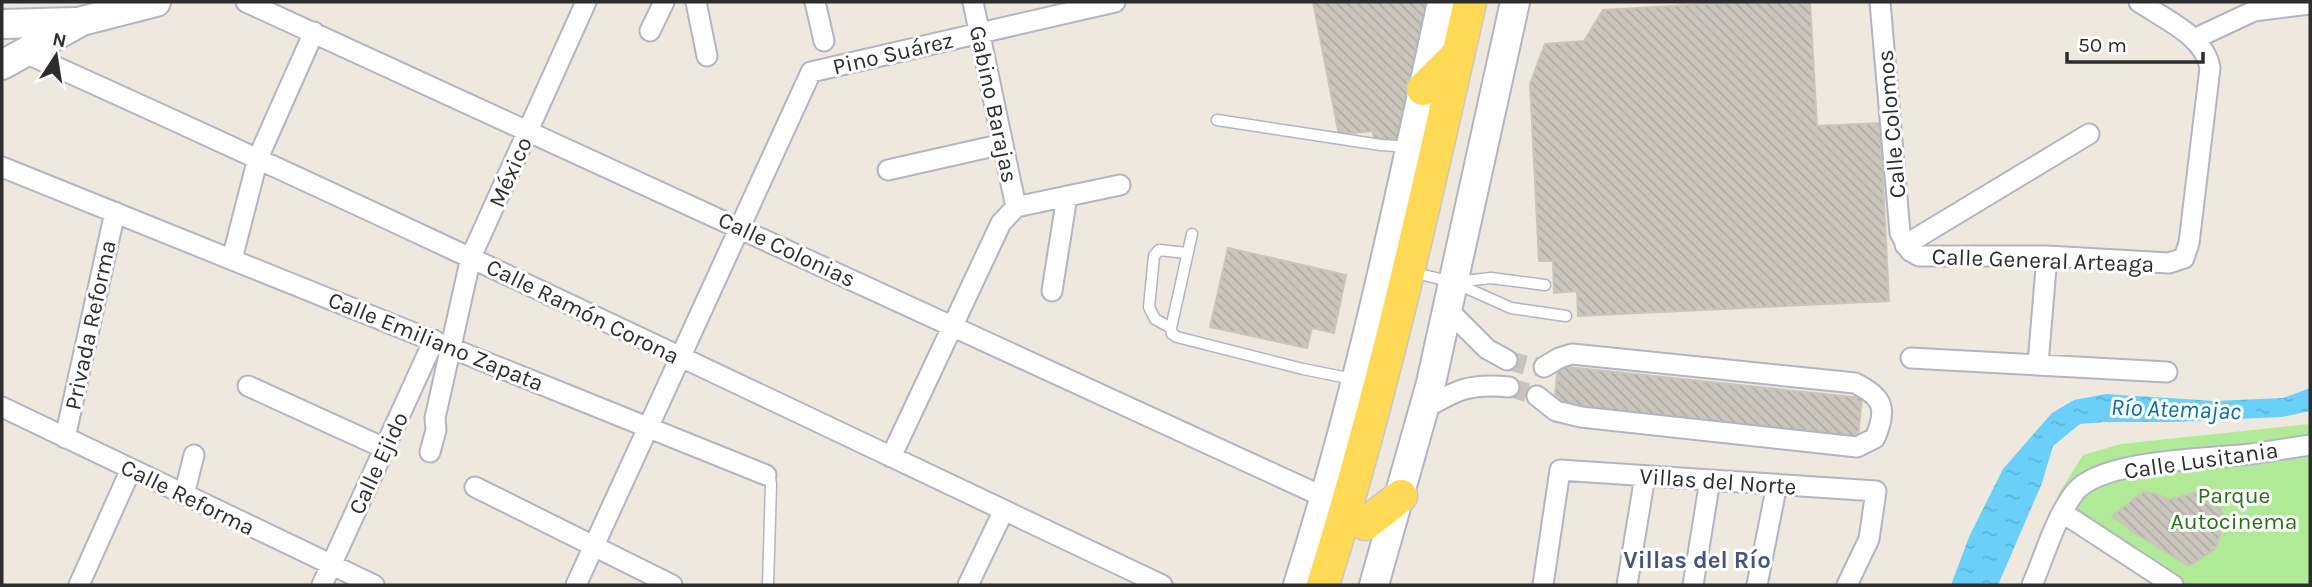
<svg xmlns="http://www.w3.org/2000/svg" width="2312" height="587" font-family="Karla,sans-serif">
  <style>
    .grass { fill: #b1ea97 }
    .water { fill: url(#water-ripples) }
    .building { fill: url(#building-back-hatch); stroke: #cbc5b7; stroke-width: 2 }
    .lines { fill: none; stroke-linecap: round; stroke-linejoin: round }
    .street-tunnel { stroke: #c8c3bb; stroke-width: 19; stroke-dasharray: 19 10; stroke-linecap: butt }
    .lane-casing { stroke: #b2b5c1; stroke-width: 13 }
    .street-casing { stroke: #b2b5c1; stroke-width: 23 }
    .secondary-casing { stroke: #b2b5c1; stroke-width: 32 }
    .primary-casing { stroke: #c8c8c8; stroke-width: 35 }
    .lane { stroke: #fff; stroke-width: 10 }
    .street { stroke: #fff; stroke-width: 19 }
    .secondary { stroke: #fff; stroke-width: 28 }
    .primary { stroke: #fdd956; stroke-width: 32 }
    .labels { text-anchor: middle; stroke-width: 6; stroke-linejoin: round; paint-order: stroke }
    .street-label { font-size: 23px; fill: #2d2d2d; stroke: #fff }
    .park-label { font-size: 23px; fill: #267214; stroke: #fff }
    .water-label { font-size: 24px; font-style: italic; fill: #026eac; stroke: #fff }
    .neighbourhood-label { font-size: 24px; font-weight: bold; fill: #485282; stroke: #fff }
  </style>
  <defs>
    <pattern id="water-ripples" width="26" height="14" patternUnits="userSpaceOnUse" patternTransform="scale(1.75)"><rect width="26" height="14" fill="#6ad0f9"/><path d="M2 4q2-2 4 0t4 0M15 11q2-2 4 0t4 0" fill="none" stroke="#5cb3d6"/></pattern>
    <pattern id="building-back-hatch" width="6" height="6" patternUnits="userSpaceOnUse" patternTransform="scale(1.75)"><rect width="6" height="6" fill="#cbc6bd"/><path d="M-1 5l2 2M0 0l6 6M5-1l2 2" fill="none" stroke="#afaaa3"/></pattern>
  </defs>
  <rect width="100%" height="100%" fill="#efe8de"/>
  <path class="grass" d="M2310,424V585H2173L2054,511L2058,495L2083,455L2121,444Z"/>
  <path class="water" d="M2310,388V411L2282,417L2173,422H2105L2080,424L2053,446L2042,483L1998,585H1951L1969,537L2003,469L2052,413L2074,400L2106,394L2214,401L2283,398Z"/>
  <path class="building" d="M1313,2H1433L1404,140L1376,144L1372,131L1339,135Z
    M1740,2H1810L1817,126L1880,123L1889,301L1578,316L1577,291L1554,293L1553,261H1539L1530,84L1545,44L1584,41L1603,10Z
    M1228,248L1346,275L1334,333L1312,328L1307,348L1210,327Z
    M1558,366L1862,398L1858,437L1554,405Z
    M2201,491L2221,509L2223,526L2215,549L2189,566L2136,534L2112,516L2143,492L2157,494L2168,500Z"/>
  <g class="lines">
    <path class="street-tunnel" d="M1507,360L1529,366L1544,367
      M1509,387L1537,396"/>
    <g class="lane-casing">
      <path id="lane" d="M1217,120L1381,145L1410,147
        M1192,234L1171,328L1172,334L1177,337L1303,369L1353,379
        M1411,272L1453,282L1511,308L1566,316
        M1455,282L1491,278L1545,285
        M1171,328L1155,319L1149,307L1154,256L1159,250L1187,253
        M766,475L770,478L771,484L768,585"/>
    </g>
    <g class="street-casing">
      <path id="street" d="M246,2L1326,498
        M696,2L707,56
        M815,2L824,41
        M973,2L1016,207
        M1880,2L1900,233L1910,251L1919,256H2047L2169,263L2184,258L2189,243L2210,68C2205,36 2164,19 2139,2
        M650,31L664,2
        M2194,39L2254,11L2310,4
        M23,52C406,224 783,406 1162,585
        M2,167L766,475
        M888,170L1003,144
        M1905,245L2089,134
        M232,259L258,158L314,32
        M1052,291L1067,196
        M1447,309L1487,349L1507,360
        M1911,358L2167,372
        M2038,364L2047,256
        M248,386L384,448
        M1537,396L1556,411L1581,417L1857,447L1875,438C1888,408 1883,397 1855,383L1572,354L1559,358L1544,367
        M2,407L374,585
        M1424,409C1456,390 1470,383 1509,387
        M65,438L115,212
        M430,452L436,430L435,418L471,257L586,2
        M891,457L1001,223L1016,207L1120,185
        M475,487L672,585
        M184,495L194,455
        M2063,513L2173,585
        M79,585L131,469
        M322,585L434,340
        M576,585L811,72L1115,2
        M968,585L1004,510
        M1543,585L1560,470L1876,491L1869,539L1847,585
        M1627,585L1645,476
        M1693,585L1710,480
        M1757,585L1777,484
        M2032,585C2045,555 2055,518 2075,492C2102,459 2209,459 2251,454C2271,451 2291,448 2310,445"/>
    </g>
    <g class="secondary-casing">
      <path id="secondary" d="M2,24L76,22
        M2,65L82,21L156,2
        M1298,585C1359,394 1400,197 1442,2
        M1374,585L1431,383L1515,2"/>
    </g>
    <g class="primary-casing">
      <path id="primary" d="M1423,89L1458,54
        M1365,524L1401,496
        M1323,585C1383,393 1426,198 1470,2"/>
    </g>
    <use href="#lane" class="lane"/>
    <use href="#street" class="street"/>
    <use href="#secondary" class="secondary"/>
    <use href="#primary" class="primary"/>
  </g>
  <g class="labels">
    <g class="street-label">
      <text transform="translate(893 53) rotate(-13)" y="8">Pino Suárez</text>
      <text transform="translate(994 104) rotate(78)" y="8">Gabino Barajas</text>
      <text transform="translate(1891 124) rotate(-95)" y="8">Calle Colomos</text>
      <text transform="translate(510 172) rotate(-66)" y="8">México</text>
      <text transform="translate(787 249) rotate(25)" y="8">Calle Colonias</text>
      <text transform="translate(2043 260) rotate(2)" y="8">Calle General Arteaga</text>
      <text transform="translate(583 311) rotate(26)" y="8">Calle Ramón Corona</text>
      <text transform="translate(90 325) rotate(-78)" y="8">Privada Reforma</text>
      <text transform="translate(436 341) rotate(22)" y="8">Calle Emiliano Zapata</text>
      <text transform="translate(2201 460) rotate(-8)" y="8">Calle Lusitania</text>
      <text transform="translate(378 463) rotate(-65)" y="8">Calle Ejido</text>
      <text transform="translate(1718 481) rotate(4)" y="8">Villas del Norte</text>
      <text transform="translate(188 497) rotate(26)" y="8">Calle Reforma</text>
    </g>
    <g class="park-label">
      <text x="2234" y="503">Parque<tspan x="2234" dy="26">Autocinema</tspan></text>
    </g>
    <g class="water-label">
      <text transform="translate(2176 409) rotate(2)" y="8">Río Atemajac</text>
    </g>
    <g class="neighbourhood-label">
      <text x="1697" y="568">Villas del Río</text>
    </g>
  </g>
  <rect width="2312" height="587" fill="none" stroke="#2d2d2d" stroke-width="7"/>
  <g transform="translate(56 56) rotate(12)" stroke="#ffffff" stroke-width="5" paint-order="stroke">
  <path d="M0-5L12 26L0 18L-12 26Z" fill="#2d2d2d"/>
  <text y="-10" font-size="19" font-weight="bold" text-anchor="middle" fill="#2d2d2d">N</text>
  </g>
  <path d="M2067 52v10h136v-10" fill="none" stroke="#2d2d2d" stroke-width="3.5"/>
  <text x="2078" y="52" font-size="21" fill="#2d2d2d" stroke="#ffffff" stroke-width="5" paint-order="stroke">50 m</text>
</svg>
